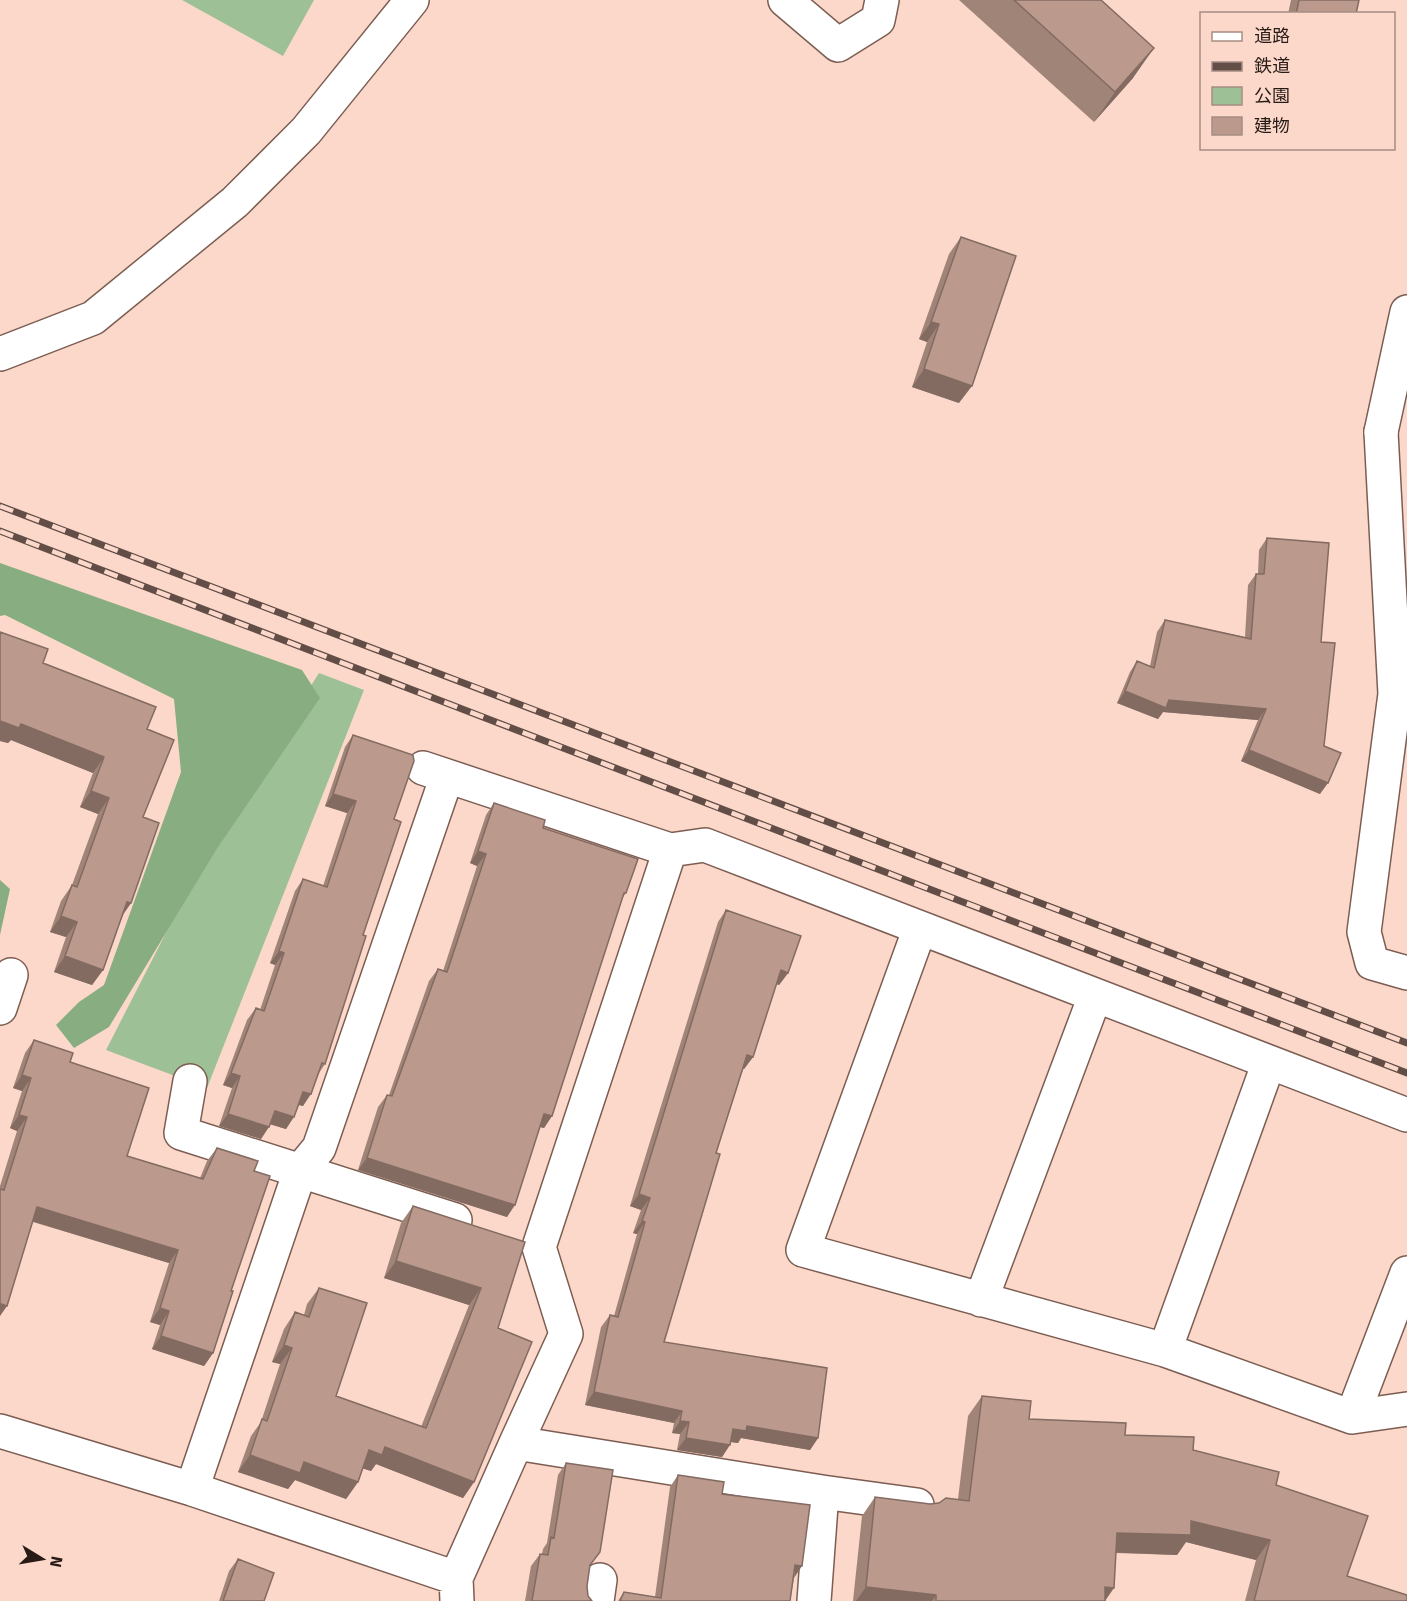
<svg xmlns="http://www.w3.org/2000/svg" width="1407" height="1601" font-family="Signika,'Noto Sans JP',sans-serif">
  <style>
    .green { fill: #9ec097 }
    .forest { fill: #87ad80 }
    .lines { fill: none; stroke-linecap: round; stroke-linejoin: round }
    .minor-casing { stroke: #7c5d52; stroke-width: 36 }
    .tertiary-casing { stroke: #7c5d52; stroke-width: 36 }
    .minor { stroke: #fff; stroke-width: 33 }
    .tertiary { stroke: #fff; stroke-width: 33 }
    .rail-casing { stroke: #624e47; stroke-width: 7 }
    .rail { stroke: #fcd8ca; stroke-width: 4.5; stroke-dasharray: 14; stroke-linecap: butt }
    .wall { fill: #a18478 }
    .shaded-wall { fill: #836b62 }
    .building { fill: #bb998c; stroke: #836b62; stroke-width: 1.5 }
  </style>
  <rect width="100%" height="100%" fill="#fcd8ca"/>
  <path class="green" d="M182,0H314L283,56Z
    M319,673L364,690L207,1088L106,1050L215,837Z"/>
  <path class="forest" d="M0,563L302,670L320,698L216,850L109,1027L74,1048L56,1025L79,1002L104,985L181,772L174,699L5,615L0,616Z
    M0,880L10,889L0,935Z"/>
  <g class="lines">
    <g class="minor-casing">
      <path id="minor" d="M785,0L838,45L878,20L882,0
        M0,354L93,318L235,202L306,131L412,0
        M1381,432L1395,694L1364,932L1372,963L1407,973
        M423,768L670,850L539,1247L566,1334L516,1443
        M670,850L705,845L1407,1115
        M920,928L803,1250L1165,1350L1352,1417L1407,1409
        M0,1008L11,975
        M190,1081L181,1133L455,1220
        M981,1300L1095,996
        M1165,1350L1269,1062
        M1352,1417L1407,1273
        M0,1431L192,1489L456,1578
        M192,1489L300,1171L319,1148L447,776
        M822,1492L917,1505
        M457,1601L456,1578L516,1443L822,1492L814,1601
        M597,1601L600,1580"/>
    </g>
    <g class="tertiary-casing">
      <path id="tertiary" d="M1381,432L1407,312"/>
    </g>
    <use href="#minor" class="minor"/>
    <use href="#tertiary" class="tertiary"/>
    <g class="rail-casing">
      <path id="rail" d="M0,506L1407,1043
        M0,531L1407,1073"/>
    </g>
    <use href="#rail" class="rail"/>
  </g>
  <path class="wall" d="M959,0H1101L1133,78L1094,122Z
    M1291,0H1359L1356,14H1288Z
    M961,237L959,403L912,387L927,342L919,339L949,254Z
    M1267,538L1321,642L1320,794L1241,761L1258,720L1163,712L1158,719L1117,703L1130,672L1137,661L1150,666L1157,632L1165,620L1245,637L1248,585L1256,574H1258L1259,550Z
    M0,632L43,663L147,729L143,817L131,903L123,914L103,970L92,985L54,972L66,937L50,932L61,901L72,885L98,814L80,807L93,773L11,740L8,743L0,741Z
    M353,735L394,819L363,935L325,1064L319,1073L303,1106L299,1105L286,1129L270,1124L261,1139L219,1126L232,1088L223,1085L247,1020L256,1008L260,1010L275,965L270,963L295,891L303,879L323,886L347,813L325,806L345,747Z
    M494,803L543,828L626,893L621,900L552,1116L544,1128L540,1127L507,1217L358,1170L378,1107L387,1095H389L429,981L438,969L443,971L477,866L470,863L486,815Z
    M726,910L788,973L779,985L776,984L753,1057L744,1069H743L716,1153L664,1342L818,1438L810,1450L741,1438L738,1443L731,1442L722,1457L677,1450L680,1434L672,1433L674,1423L585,1405L601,1327L610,1315L614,1316L637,1234L633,1233L641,1210L630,1206L718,922Z
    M34,1040L70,1062L127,1156L200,1178L207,1161L217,1148L254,1171L231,1291L213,1353L204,1366L152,1349L160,1325L150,1322L169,1263L33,1222L0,1316V1186L17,1131L10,1128L22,1091L13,1088L25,1053Z
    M413,1206L525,1242L498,1328L474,1482L463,1498L376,1464L371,1471L363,1468L358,1482L346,1499L295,1480L288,1489L238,1472L251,1436L261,1422L280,1364L272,1362L284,1329L295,1312L304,1315L307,1304L319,1288L336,1396L421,1427L469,1305L384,1278L401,1223Z
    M982,1396L1029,1419L1125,1435L1193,1450L1276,1485L1347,1576L1407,1601H1245L1256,1560L1186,1542L1177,1555L1116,1553L1105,1601H853L862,1516L875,1497L930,1504L958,1499L968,1416Z
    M566,1463L590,1566L587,1586L588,1596L592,1601H525L531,1566L540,1554H542L543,1549L547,1543L558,1475Z
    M678,1475L722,1494L794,1578L790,1601H618L624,1592L655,1597L670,1487Z
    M238,1559L264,1601H219L229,1571Z"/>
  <path class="shaded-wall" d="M1154,48L1133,78L1094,122L1115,92Z
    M931,322L939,324L927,342L919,339Z
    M924,369L972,386L959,403L912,387Z
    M1125,691L1266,709L1258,720L1163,712L1158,719L1117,703Z
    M0,721L21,724L104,757L93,773L11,740L8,743L0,741Z
    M1249,750L1328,783L1320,794L1241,761Z
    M91,791L109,798L98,814L80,807Z
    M333,794L356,801L347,813L325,806Z
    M478,851L486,854L477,866L470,863Z
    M127,902L131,903L120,919Z
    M61,916L77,922L66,937L50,932Z
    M279,951L284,953L275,965L270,963Z
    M65,956L103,970L92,985L54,972Z
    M781,970L788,973L779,985L772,982Z
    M747,1055L753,1057L744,1069L739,1067Z
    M231,1073L240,1076L232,1088L223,1085Z
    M22,1075L31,1078L22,1091L13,1088Z
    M303,1092L311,1094L303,1106L295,1104Z
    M275,1111L294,1117L286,1129L266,1123Z
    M228,1114L269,1127L261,1139L219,1126Z
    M544,1114L552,1116L544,1128L536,1126Z
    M19,1115L27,1117L17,1131L10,1128Z
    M367,1158L515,1205L507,1217L358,1170Z
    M639,1194L650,1198L641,1210L630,1206Z
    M37,1207L178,1250L169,1263L28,1220Z
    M642,1221L645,1222L637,1234L633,1233Z
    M396,1261L481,1288L469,1305L384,1278Z
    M1,1304L7,1306L0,1316V1306Z
    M160,1308L169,1311L160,1325L150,1322Z
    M161,1336L213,1353L204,1366L152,1349Z
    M284,1345L292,1348L280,1364L272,1362Z
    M594,1392L682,1411L674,1423L585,1405Z
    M680,1421L689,1422L680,1434L672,1433Z
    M747,1426L818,1438L810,1450L741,1438L738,1443L724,1441L733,1429Z
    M686,1438L730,1445L722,1457L677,1450Z
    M385,1447L474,1482L463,1498L376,1464L371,1471L358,1467L369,1450Z
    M250,1455L304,1462L358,1482L346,1499L295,1480L288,1489L238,1472Z
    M1191,1521L1270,1540L1256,1560L1186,1542L1177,1555L1103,1552L1117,1533Z
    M795,1565L802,1566L794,1578Z
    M866,1587L936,1595L932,1601H856Z
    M1105,1587L1114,1588L1105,1601Z"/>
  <path class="building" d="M1014,0H1101L1154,48L1115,92Z
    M1299,0H1359L1356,14H1296Z
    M961,237L1016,256L972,386L924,369L939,324L931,322Z
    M1267,538L1329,543L1321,642L1335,643L1324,746L1341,753L1328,783L1249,750L1266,709L1169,700L1166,708L1125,691L1137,661L1154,668L1165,620L1251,639L1256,574H1264Z
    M0,632L48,649L43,663L156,707L147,729L174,740L143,817L159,823L131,903L127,902L103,970L65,956L77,922L61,916L72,885L77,887L109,798L91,791L104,757L21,724L19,728L0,721Z
    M353,735L413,755L414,761L394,819L401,822L363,935L366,936L325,1064L322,1063L311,1094L303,1092L294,1117L275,1111L269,1127L228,1114L240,1076L231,1073L256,1008L264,1011L284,953L279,951L303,879L327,887L356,801L333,794Z
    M494,803L545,820L543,828L638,859L626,893H624L552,1116L544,1114L515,1205L367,1158L387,1095L392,1096L438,969L447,972L486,854L478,851Z
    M726,910L801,936L788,973L781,970L753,1057L747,1055L716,1153L720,1154L664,1342L827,1368L818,1438L747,1426L746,1431L733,1429L730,1445L686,1438L689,1422L680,1421L682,1411L594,1392L610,1315L618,1317L645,1222L642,1221L650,1198L639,1194Z
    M34,1040L73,1053L70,1062L149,1088L127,1156L203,1179L217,1148L258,1161L254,1171L270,1176L231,1291H233L213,1353L161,1336L169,1311L160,1308L178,1250L37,1207L7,1306L1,1304L0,1307V1189L4,1190L27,1117L19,1115L31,1078L22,1075Z
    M413,1206L525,1242L498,1328L532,1342L474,1482L385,1447L382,1455L369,1450L358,1482L304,1462L300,1473L250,1455L262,1419L267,1421L292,1348L284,1345L295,1312L309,1317L319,1288L367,1303L336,1396L426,1428L481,1288L396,1261Z
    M982,1396L1031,1401L1029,1419L1126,1423L1125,1435L1194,1437L1193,1450L1279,1472L1276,1485L1368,1516L1347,1576L1407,1595V1601H1254L1270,1540L1191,1521V1535L1117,1533L1114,1588L1105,1587V1601H936V1595L866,1587L875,1497L930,1504L939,1503L946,1498L969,1501Z
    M566,1463L613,1470L600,1552L590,1565L587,1586L588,1596L592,1601H532L540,1554L548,1555L551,1537L554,1538Z
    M678,1475L724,1482L722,1494L810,1505L802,1566L795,1565L790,1601H620L624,1592L661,1598Z
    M238,1559L274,1573L264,1601H223Z"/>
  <rect x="1200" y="12" width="195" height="138" fill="#fcd8ca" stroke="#a78c82" stroke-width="1.5"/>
  <rect x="1212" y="32" width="30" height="9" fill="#ffffff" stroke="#a78c82" stroke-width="1.5"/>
  <text x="1254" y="42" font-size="18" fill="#281b16">道路</text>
  <rect x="1212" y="62" width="30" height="9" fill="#624e47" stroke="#a78c82" stroke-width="1.5"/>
  <text x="1254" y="72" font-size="18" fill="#281b16">鉄道</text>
  <rect x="1212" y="87" width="30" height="18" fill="#9ec097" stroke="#a78c82" stroke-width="1.5"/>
  <text x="1254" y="102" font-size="18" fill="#281b16">公園</text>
  <rect x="1212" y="117" width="30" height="18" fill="#bb998c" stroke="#a78c82" stroke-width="1.5"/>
  <text x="1254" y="132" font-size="18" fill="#281b16">建物</text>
  <g transform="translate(42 1559) rotate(101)" stroke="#fcd8ca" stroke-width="4.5" paint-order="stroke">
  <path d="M0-4.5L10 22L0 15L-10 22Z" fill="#281b16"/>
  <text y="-9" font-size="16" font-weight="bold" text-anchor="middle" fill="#281b16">N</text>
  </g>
</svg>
